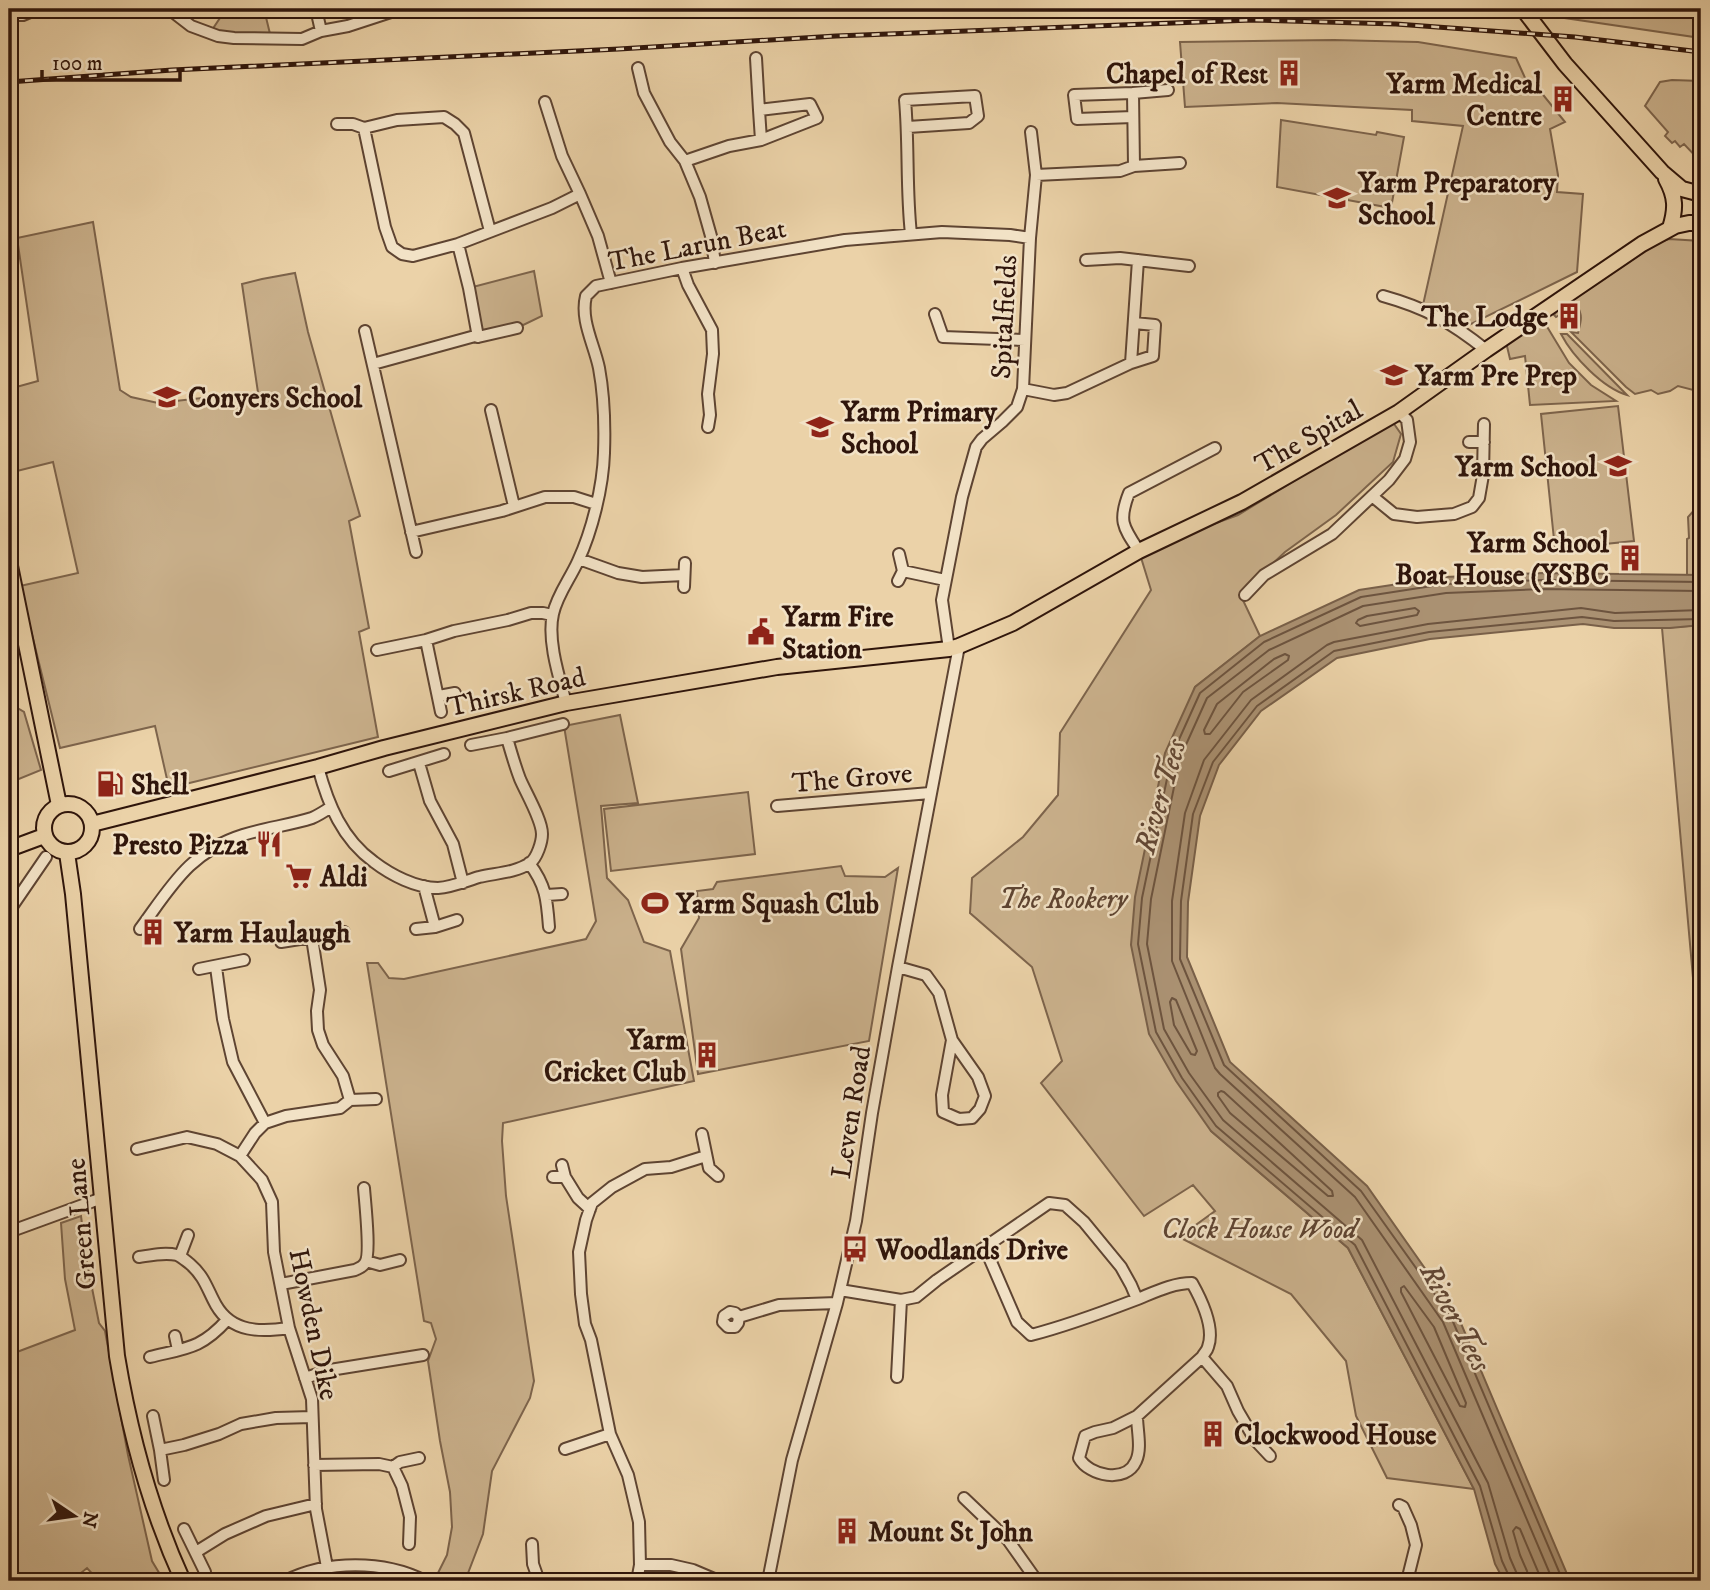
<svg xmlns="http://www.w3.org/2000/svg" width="1710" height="1590" font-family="'IM FELL DW Pica',serif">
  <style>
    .green { fill: #cbb28d; stroke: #7d644c; stroke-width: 2 }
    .water { fill: #ab9273; stroke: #796049; stroke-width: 2 }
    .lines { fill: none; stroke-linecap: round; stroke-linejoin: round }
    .shore { stroke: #6d543f; stroke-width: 2 }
    .minor-casing { stroke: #5e4432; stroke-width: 14 }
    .major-casing { stroke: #2f150b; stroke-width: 18 }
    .minor { stroke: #f2e2c6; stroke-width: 10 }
    .major { stroke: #ebd2a8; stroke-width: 14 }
    .rail-casing { stroke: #2f150b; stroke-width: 5 }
    .rail { stroke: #f2e2c6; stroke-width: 2.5; stroke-dasharray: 8; stroke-linecap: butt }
    .labels { text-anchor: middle; stroke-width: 5; stroke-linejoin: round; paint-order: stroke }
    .poi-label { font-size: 28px; font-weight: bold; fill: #2f150b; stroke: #f2e2c6; text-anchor: start }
    .street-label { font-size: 28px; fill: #2f150b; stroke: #f2e2c6 }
    .park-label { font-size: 28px; font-style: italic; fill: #5e4432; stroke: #f2e2c6 }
    .water-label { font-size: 30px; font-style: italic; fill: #614735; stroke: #f2e2c6 }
  </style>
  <rect width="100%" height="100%" fill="#ebd2a8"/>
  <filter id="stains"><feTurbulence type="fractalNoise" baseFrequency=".00286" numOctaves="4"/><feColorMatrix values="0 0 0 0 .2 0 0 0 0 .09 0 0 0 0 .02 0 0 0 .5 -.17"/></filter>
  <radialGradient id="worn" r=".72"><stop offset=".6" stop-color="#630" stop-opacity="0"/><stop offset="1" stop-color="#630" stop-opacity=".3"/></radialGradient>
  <path class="green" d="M226,9H264L271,38L210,33Z
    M1544,9H1701V38L1551,16Z
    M1334,40L1418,42L1516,58L1526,80L1536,86L1565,122L1550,129L1558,175L1557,192L1583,194L1577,272L1465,327L1423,305L1463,126L1412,121V110L1277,103L1185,107L1180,42Z
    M1672,80L1701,81V125C1698,134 1701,151 1701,162L1684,144L1680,147L1675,141L1672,143L1665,136L1668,132L1645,106L1660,82Z
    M1281,120L1376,135L1377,132L1404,137L1391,208L1277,187Z
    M93,222L120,390L131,397L158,403L246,393L260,406L242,284L262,279L295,273L308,332L360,516L349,521L369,628L359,632L378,737L169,788L155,726L60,748L20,586L78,573L53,462L9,473V389L38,381L17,238Z
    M1669,239L1701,241V392L1678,386L1670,391L1658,394L1651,390L1635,394L1626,387L1571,332L1578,333C1581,321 1583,316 1577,305L1556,317L1554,315L1558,310L1657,243Z
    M534,271L542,316L517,328L478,337L469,288Z
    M1543,320L1569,363L1591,385L1616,401L1530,405L1525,356L1510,359L1506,342Z
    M1561,334H1567L1627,395C1603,388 1573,357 1561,334Z
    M1618,406L1634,541L1555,549L1541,414Z
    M1392,421L1401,434L1393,462L1336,515L1285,552L1240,594L1260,636L1195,687L1146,844L1211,1131L1348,1248L1474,1489L1387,1478L1356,1416L1346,1361L1291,1294L1179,1237L1215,1211L1193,1185L1144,1216L1041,1083L1062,1061L1032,967L970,913L972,878L1023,837L1058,795L1060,733L1151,590L1139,551L1238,515Z
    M1701,507V575H1687V539L1689,538L1688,517L1696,508Z
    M1701,625V1096L1696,1099L1693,978L1662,628Z
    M9,703L24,712L41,770L9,783Z
    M620,715L638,803L601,806L607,878L628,900L644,942L670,951L694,1081L503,1123L502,1141L506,1196L534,1381L530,1398L492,1471L483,1534L465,1581H434L447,1555L452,1527L450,1492L440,1441L428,1361L436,1339L431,1323L424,1321L367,963H378L389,978L404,979L586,939L596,921L564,726Z
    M748,792L755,854L611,871L604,809Z
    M841,866L845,876L885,877L898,868L869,1041L698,1074L681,949L699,918L697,891L713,889L717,882Z
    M81,1216L87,1263L99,1323L105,1331L128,1455L152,1561L164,1581H99L87,1568L71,1581H9V1355L75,1330L65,1279L61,1223Z"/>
  <path class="water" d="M1543,573L1701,575V625L1670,628H1614L1583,624L1430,639L1337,658L1261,711L1219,765L1200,816L1188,902L1187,957L1230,1062L1367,1186L1457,1314L1570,1581H1504L1495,1564L1474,1489L1348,1248L1211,1131L1176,1081L1149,1034L1131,945L1135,897L1165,753L1195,687L1260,636L1359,590L1444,577Z"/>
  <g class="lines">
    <path class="shore" d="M1415,608L1419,611L1417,615L1360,626L1356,623L1358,620L1367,616Z
      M1285,654L1289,656L1288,660L1243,692L1210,734H1205L1204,730L1217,704L1274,659Z
      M1172,998L1176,1000L1197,1051L1195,1055L1191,1054L1174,1025L1170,1002Z
      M1221,1091L1224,1092L1332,1191L1333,1196H1328L1230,1113L1218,1096V1093Z
      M1404,1286L1434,1327L1466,1403L1465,1407L1460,1406L1401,1292V1288Z
      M1509,1581V1576L1502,1561L1480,1486L1355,1245L1216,1126L1182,1078L1156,1032L1138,944L1142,898L1172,755L1200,693L1264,642L1361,597L1445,584L1543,580L1701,582
      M1518,1581L1517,1574L1510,1558L1488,1483L1362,1240L1223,1120L1189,1073L1164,1029L1147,944L1151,899L1180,758L1207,698L1269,650L1363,606L1446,593L1542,589L1701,591
      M1529,1581L1527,1571L1520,1555L1513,1531L1516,1527L1520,1529L1542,1581
      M1553,1581L1443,1322L1355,1197L1220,1074L1215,1068L1172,961V901L1185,813L1204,760L1251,700L1327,645L1334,642L1428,624L1581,608L1615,613L1701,610
      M1563,1581L1451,1317L1361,1191L1224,1065L1180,959L1181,901L1193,814L1213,762L1257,706L1334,651L1429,632L1582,617L1614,621L1701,619"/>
    <g class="minor-casing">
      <path id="minor" d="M169,9L191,26L218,36L234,38L302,39L321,31L348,26L400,9
        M316,9L321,31
        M9,15H23L37,9
        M756,58L759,110
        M638,68L644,93L670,142L685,161L700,197L711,236L715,263
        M1133,93L1168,90
        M545,102L562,156L580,194L598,236L611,283
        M337,124H353L364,128L397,120L444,117L455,124L464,133L490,231
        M908,127L969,123L978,116L975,96L905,100C909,145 906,189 911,234
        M364,128L385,227L392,247L402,254L413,256L458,244L552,208L580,194
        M685,161L729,146L761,140L817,118L810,104L759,110L761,140
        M1134,166L1180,163
        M1036,175L1120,171L1134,166L1133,93L1074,95L1077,119L1133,117
        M458,244L469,288L478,337
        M1086,260L1120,258L1189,266
        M682,268L688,285L712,330L713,354L708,394L710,415L708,427
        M1383,296C1426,308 1451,322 1486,350
        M935,314L943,337L1025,340
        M365,331L416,552
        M1131,363L1138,260
        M373,364L475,336L478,337L517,328
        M1023,389L1054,395L1067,393L1131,363L1153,356L1155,325L1134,323
        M491,410L514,506
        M1469,442H1484
        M1372,496L1394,514L1417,517L1454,514L1472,507L1479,498L1483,475L1484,424
        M411,532L502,511L545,497H574L596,504
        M1139,551C1123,527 1118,521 1129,493L1215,448
        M579,559L618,573L642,577L684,575
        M903,571L945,580
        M898,581L903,571L899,554
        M684,587L685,563
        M1245,595L1264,575L1332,534L1389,480L1405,459L1410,442L1407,420L1399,412
        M426,640L441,712
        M949,649L942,600L962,497L976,447L982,439L1002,422L1017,407L1023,389L1030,238L1036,175L1031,132
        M377,650L426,640L454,631L508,620L531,613H543L552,615
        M439,696L455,693
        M566,703C559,677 547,640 553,614C557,595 570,579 578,561C592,531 603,487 604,453C605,425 604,395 599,368C594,344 580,320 586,296L596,286L682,268L845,240L942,232L1010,235L1030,238
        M471,745L507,738L563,724
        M419,763L430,801L453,844L463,883
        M318,767C328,804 342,839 374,862C391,875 416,888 438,888C452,887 466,881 479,877C496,873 515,873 530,863C537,858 542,842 542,834C542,820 526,793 520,779C515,766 511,752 507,738
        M389,771L444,754
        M777,806L930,793
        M529,863C546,885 547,900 549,927
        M424,886L435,927
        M547,895L562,894
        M9,911L46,857
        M140,929C171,887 189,852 243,835C265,828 290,825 312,818C319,815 325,811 331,807
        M416,929L435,927L457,920
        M281,942L344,932
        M216,967L223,1019L233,1062L265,1123
        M898,967L926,975L939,993L952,1040L978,1077L985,1096L980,1109L972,1118L959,1119L943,1112L942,1095L952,1040
        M199,969L244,960
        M350,1100L376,1099
        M702,1134L709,1168L718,1176
        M137,1149L187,1137L217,1144L240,1156L262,1180L272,1202L274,1252L289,1328L312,1399L316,1509L327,1567
        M240,1156L255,1133L265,1123L286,1116L340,1108L350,1100L343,1076L323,1045L318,1030L317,1011L320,990L312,938
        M553,1177H565L562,1165
        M565,1177L578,1198L590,1209
        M9,1232L102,1198
        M985,1248L1017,1322L1031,1335C1066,1326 1101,1313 1135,1300C1153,1293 1172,1283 1192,1283C1201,1299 1215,1328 1208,1347C1207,1351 1204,1353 1202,1357L1137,1416L1113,1428L1095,1432L1085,1436L1079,1458C1089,1476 1126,1484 1136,1461C1142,1448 1137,1430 1137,1416
        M180,1256L188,1235
        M139,1257C152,1255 165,1252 177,1255C182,1257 186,1261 190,1264C205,1277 207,1289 216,1305C232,1333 261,1332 289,1328
        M366,1261L380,1265L400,1260
        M281,1284L355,1270C359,1268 363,1267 365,1263C371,1255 365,1202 364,1188
        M840,1290L901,1300L916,1297L937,1280L1049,1203L1065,1205L1084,1222L1121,1267L1131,1285L1137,1299
        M739,1317L738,1323L735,1327H728L723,1322L724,1316L730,1312L735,1313L739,1317L779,1305L837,1303
        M175,1336L178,1350
        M150,1357C186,1348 201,1349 227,1320
        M1202,1357L1227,1386L1238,1411L1255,1440L1270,1456
        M897,1377L901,1300
        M305,1378L330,1370L423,1355
        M153,1416L160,1450L184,1445L219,1434L241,1424L276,1418L312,1417
        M565,1449L610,1434
        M160,1450L164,1480
        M314,1465L379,1464L393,1467L402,1486L410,1517L409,1544
        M393,1467L400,1462L419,1458
        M964,1498L1008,1540L1037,1581
        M1399,1505L1403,1507L1411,1525L1416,1545L1407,1581
        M184,1529L205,1572
        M532,1544L533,1564L539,1581
        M196,1552L225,1534L266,1516L316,1504
        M640,1565H671L693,1570L719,1581
        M285,1581C327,1560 384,1560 425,1581
        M637,1581L640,1565L639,1522L628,1475L610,1434L591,1340L585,1324L581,1294L579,1252L586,1220L592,1203L612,1187L645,1169L671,1167L706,1156
        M768,1581L792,1460L837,1303L856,1221L872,1113L898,967L959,646
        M1057,1581H1088"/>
    </g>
    <g class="major-casing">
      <path id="major" d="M1523,9L1565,64L1662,172L1682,189L1701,194
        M1666,179C1676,197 1676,209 1670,228
        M9,561L59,805
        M44 828a24 24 0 1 1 48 0a24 24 0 1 1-48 0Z
        M92,824L318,767L384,748L566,703L777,667L949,649L959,646L1013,623L1139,551L1242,502L1399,412L1486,350L1642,244L1675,226L1689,223H1701
        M9,849L44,836
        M67,853L73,894L117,1356C130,1434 150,1509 183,1581"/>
    </g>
    <use href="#minor" class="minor"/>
    <use href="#major" class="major"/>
    <g class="rail-casing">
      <path id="rail" d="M9,82L172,70L619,49L836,36L1252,20L1396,24L1575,37L1701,52"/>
    </g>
    <use href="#rail" class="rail"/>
  </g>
  <defs>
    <g id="building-bare" transform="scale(2.1)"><path d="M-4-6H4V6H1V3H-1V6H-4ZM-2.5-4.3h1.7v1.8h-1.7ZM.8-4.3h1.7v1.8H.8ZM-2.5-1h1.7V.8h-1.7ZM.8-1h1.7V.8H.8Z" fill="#8f2418" stroke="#f2e2c6" stroke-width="2.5" paint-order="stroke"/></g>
    <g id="school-bare" transform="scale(2.1)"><path d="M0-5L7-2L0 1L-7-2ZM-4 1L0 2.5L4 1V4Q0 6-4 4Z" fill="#8f2418" stroke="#f2e2c6" stroke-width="2.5" paint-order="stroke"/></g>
    <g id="civic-bare" transform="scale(2.1)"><path d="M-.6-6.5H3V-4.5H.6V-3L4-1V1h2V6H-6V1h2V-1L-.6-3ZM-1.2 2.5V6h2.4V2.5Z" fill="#8f2418" stroke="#f2e2c6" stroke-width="2.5" paint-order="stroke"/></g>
    <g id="fuel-bare" transform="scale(2.1)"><path d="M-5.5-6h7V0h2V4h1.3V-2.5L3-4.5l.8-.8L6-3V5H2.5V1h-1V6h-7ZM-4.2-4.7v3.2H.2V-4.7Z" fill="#8f2418" stroke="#f2e2c6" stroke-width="2.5" paint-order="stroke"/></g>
    <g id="restaurant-bare" transform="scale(2.1)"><path d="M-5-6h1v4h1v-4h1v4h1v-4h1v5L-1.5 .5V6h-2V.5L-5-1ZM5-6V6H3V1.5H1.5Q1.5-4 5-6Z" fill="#8f2418" stroke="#f2e2c6" stroke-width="2.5" paint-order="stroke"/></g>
    <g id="supermarket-bare" transform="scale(2.1)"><path d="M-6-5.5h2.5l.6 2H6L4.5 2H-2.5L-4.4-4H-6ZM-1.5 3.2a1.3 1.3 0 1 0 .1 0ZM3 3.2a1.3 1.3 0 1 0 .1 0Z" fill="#8f2418" stroke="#f2e2c6" stroke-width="2.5" paint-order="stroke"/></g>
    <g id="stadium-bare" transform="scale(2.1)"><path d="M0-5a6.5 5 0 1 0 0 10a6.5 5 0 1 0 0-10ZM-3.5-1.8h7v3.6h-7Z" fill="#8f2418" stroke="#f2e2c6" stroke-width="2.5" paint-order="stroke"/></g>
    <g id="bus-bare" transform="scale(2.1)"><path d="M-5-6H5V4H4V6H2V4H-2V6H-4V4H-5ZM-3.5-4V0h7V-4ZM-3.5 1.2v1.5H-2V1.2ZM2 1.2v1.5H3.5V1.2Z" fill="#8f2418" stroke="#f2e2c6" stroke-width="2.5" paint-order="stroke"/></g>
  </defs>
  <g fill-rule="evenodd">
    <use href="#building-bare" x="1289" y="73"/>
    <use href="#building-bare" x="1563" y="99"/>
    <use href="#school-bare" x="1337" y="198"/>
    <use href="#building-bare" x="1569" y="316"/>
    <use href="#school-bare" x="1394" y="375"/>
    <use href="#school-bare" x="167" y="397"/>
    <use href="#school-bare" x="820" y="427"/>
    <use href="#school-bare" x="1618" y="466"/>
    <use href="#building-bare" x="1630" y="558"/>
    <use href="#civic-bare" x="761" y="632"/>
    <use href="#fuel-bare" x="110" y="784"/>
    <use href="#restaurant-bare" x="269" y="844"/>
    <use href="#supermarket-bare" x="299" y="876"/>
    <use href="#stadium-bare" x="655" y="903"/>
    <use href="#building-bare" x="153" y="932"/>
    <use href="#building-bare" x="707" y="1055"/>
    <use href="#bus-bare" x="855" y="1249"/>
    <use href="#building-bare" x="1213" y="1434"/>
    <use href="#building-bare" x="847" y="1531"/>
  </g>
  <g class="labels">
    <g class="poi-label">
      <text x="1268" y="83" text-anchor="end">Chapel of Rest</text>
      <text x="1542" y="93" text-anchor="end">Yarm Medical<tspan x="1542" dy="32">Centre</tspan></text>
      <text x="1358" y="192">Yarm Preparatory<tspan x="1358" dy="32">School</tspan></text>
      <text x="1548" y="326" text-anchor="end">The Lodge</text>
      <text x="1415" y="385">Yarm Pre Prep</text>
      <text x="188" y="407">Conyers School</text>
      <text x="841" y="421">Yarm Primary<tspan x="841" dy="32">School</tspan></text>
      <text x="1597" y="476" text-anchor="end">Yarm School</text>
      <text x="1609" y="552" text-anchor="end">Yarm School<tspan x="1609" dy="32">Boat House (YSBC</tspan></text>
      <text x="782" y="626">Yarm Fire<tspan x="782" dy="32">Station</tspan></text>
      <text x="131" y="794">Shell</text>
      <text x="248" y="854" text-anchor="end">Presto Pizza</text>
      <text x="320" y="886">Aldi</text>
      <text x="676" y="913">Yarm Squash Club</text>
      <text x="174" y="942">Yarm Haulaugh</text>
      <text x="686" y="1049" text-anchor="end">Yarm<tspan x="686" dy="32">Cricket Club</tspan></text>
      <text x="876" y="1259">Woodlands Drive</text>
      <text x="1234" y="1444">Clockwood House</text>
      <text x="868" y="1541">Mount St John</text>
    </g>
    <g class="street-label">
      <text transform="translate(697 244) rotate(-11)" y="10">The Larun Beat</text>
      <text transform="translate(1003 317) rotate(-87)" y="10">Spitalfields</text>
      <text transform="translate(1308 436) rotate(-30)" y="10">The Spital</text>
      <text transform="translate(516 691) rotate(-13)" y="10">Thirsk Road</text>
      <text transform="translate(852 777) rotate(-5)" y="10">The Grove</text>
      <text transform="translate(850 1112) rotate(-81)" y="10">Leven Road</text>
      <text transform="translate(80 1224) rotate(-95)" y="10">Green Lane</text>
      <text transform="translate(315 1324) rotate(78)" y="10">Howden Dike</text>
    </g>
    <g class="park-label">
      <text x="1063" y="908">The Rookery</text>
      <text x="1259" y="1238">Clock House Wood</text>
    </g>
    <g class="water-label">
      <text transform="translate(1160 796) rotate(-74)" y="10">River Tees</text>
      <text transform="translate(1456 1317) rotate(62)" y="10">River Tees</text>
    </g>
  </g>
  <rect width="1710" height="1590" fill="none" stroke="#ebd2a8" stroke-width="35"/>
  <rect x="10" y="10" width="1689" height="1569" fill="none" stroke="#2f150b" stroke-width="3.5"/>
  <rect x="18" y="18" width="1675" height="1555" fill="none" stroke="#2f150b" stroke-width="2"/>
  <g transform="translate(74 1516) rotate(103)" stroke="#f2e2c6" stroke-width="5" paint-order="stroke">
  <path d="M0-5L12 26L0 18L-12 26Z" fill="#2f150b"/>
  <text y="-10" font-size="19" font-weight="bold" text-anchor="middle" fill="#2f150b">N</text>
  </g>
  <path d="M42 70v10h138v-10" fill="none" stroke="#2f150b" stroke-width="3.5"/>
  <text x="52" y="70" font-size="21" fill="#2f150b" stroke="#f2e2c6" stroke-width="5" paint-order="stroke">100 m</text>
  <rect width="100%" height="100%" filter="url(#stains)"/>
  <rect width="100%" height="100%" fill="url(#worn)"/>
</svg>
